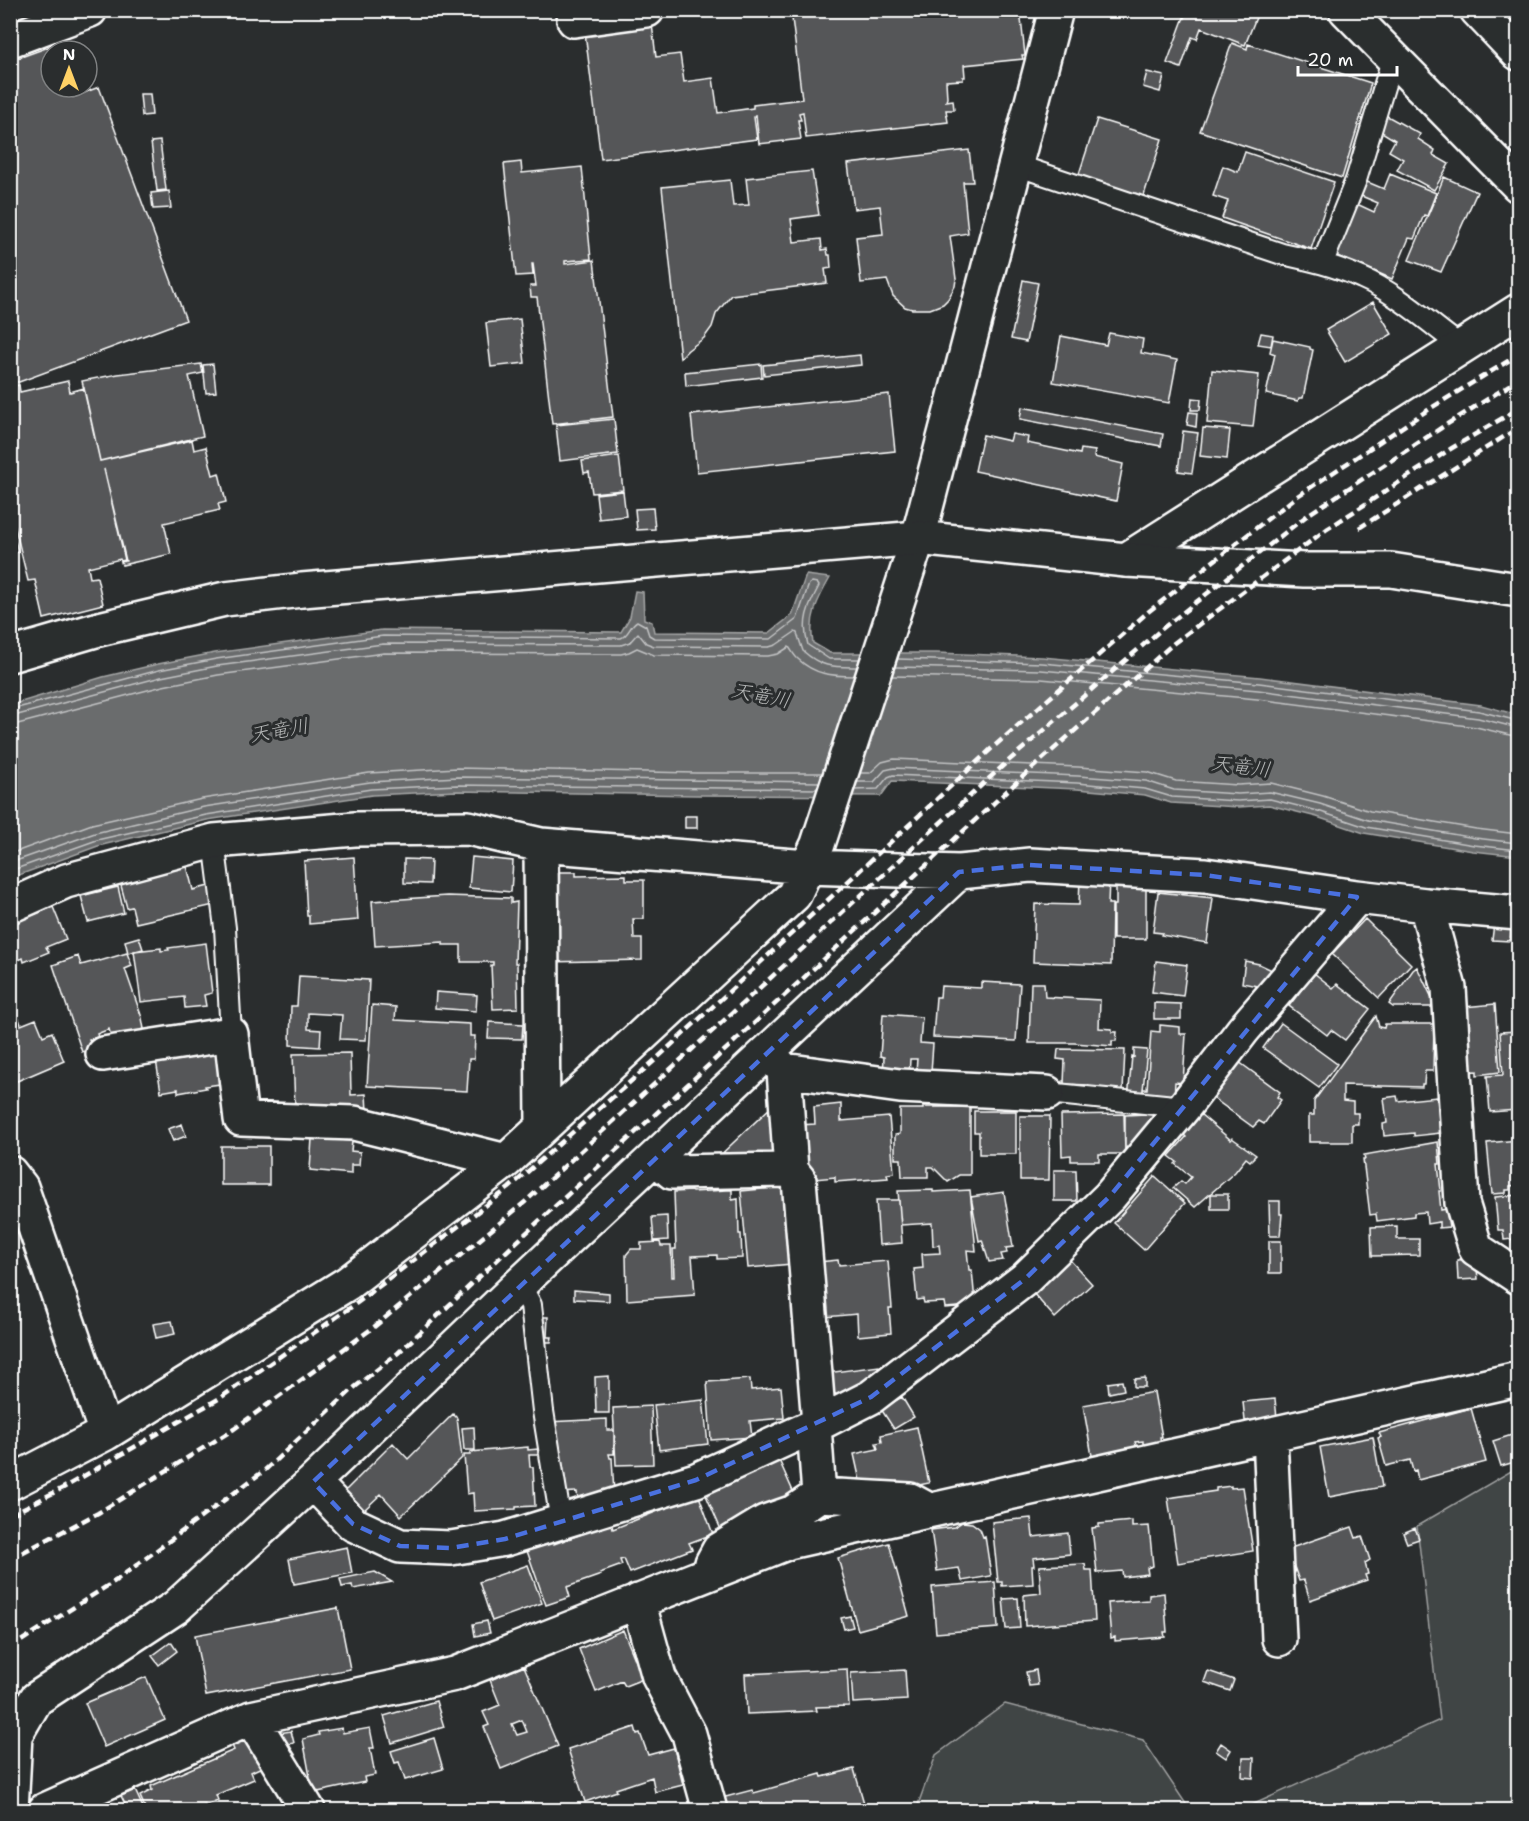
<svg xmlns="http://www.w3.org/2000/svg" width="1529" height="1821" font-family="'Shantell Sans','Klee One',sans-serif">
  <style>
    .green { fill: #414445; stroke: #a0a2a2; stroke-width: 1.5 }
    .water { fill: #6a6c6d; stroke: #a6a7a7; stroke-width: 1.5 }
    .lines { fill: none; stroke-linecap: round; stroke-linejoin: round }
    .shore { stroke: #c3c4c5; stroke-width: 1.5 }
    .building { fill: #555758; stroke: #fff; stroke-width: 1.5; fill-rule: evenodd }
    .lane-casing { stroke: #fff; stroke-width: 24 }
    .street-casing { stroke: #fff; stroke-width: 38 }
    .secondary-casing { stroke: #fff; stroke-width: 38 }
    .highway-casing { stroke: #fff; stroke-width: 38 }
    .lane { stroke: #2a2d2e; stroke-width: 20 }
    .street { stroke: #2a2d2e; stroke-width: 33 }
    .secondary { stroke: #2a2d2e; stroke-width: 33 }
    .highway { stroke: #2a2d2e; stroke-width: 33 }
    .rail { stroke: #fff; stroke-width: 4.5; stroke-dasharray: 9 4.5; stroke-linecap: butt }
    .marked { fill: none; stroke: #4a71e0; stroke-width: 4.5; stroke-dasharray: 12 8; stroke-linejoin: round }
    .labels { text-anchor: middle; stroke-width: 6; stroke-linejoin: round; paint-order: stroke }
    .water-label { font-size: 20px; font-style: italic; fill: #b4b6b6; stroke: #2a2d2e }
  </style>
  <rect width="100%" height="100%" fill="#2a2d2e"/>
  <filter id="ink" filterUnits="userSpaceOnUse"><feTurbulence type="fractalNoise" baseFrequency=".0167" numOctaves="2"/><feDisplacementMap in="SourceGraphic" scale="12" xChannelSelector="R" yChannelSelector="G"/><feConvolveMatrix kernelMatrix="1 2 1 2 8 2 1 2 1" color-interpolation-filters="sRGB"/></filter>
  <g filter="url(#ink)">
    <path class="green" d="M1518,1467V1810H1241L1440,1720L1417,1526Z
      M1005,1704L1143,1740L1190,1810H916L936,1755Z"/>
    <path class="water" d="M806,575L830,578C818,599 808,617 813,643L830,653H936L1042,657L1260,677L1481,705L1518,715V856L1473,851L1364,833L1317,817L1269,805L1239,807L1171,803L1145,795L1077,789L892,781L881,796L696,795L457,791L372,795L207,820L98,846L11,878V705L103,677L158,664L215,653L382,630L621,632L630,617L635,591L643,592L644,619L652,622L654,632L769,633L792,615Z"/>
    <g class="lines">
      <path class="shore" d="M897,659L1042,663L1259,683L1479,711L1518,721
        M895,667L1041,670L1258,690L1478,718L1518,728
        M892,676L1041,679L1257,699L1476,727L1518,737
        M10,710L159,670L216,659L383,636L621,638C629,635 630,625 637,621L646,626L649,635L654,638L771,639L797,619L809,584L812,582L817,583L819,586C808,607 801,621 808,645L829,659H860
        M10,717L161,677L217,666L383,644L621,645L630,642L638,633L646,643L654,646L769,647L776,645L795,632L797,633L803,651C822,668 833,667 857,667
        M10,726L163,686L218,675L384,653L621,654L629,652L637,648L654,655L768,656L778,654L789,647C792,651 794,656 798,659C815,675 832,676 854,676
        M860,773H870L882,762L894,759L1078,767L1147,772L1176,781L1238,785L1271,783L1323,796L1370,811L1476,829L1518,834
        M857,782H874L885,770L894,768L1078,776L1146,781L1174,790L1238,794L1270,792L1320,804L1368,820L1475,838L1518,843
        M855,790L878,789L888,777L893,775L1077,783L1145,789L1172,797L1238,801L1270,799L1318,811L1366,827L1474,845L1518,850
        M10,854L92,824L202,799L369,773L457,768L696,773H822
        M10,863L95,833L204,807L370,782L457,777L819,782
        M10,871L97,840L206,815L371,789L457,785L817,789"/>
    </g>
    <path class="building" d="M791,10H1020L1025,55H1022L1023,59L964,65L965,77H963V80L946,81L947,98L946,101L953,100L954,110H946L948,122L806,138L803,112L799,113L801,120H798L801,139L759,144L756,115L754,117L757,139L601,159L585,33L652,24L656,57L680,54L684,82L713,78L718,113L753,108V105L802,99Z
      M1188,10H1259L1245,45L1201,28L1197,39L1192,37L1181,68L1167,63L1184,17L1185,18Z
      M1232,43L1247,49L1248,44L1371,83L1342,178L1200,131Z
      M54,45L57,51H51V87H70L73,97L99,87L186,320L19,382H10V61Z
      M1147,72L1164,76L1160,92L1143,87Z
      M140,94H150L152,115L142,116Z
      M1380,112L1420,134L1418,139L1435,150L1433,155L1449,164L1434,190L1397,170L1403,159L1389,151L1395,140L1372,126Z
      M1097,119L1162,139L1143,198L1078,177Z
      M160,141L166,190L157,191L151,142Z
      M969,150L973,182H963L968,233L950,236L956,279L955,286L948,299L943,304L930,309H912L905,307L893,296L887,280L861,283L856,237L883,234L880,206L854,209L848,164Z
      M1245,152L1334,182L1311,249L1222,218L1228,201L1213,196L1223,166L1238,172Z
      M521,162L522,173L582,167L591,259L565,261V264L594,260L613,417L552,424L537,297H531L530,286H536L533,264H532L533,275L516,276L504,164Z
      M812,171L819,215L791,219L794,242L821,239L822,250L827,249L828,255H830L831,268L825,269L827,283L731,295L716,314L712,327L704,338L688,350L680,358L662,187L730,180L733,206L749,205L746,178Z
      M1390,174L1436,193L1427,216L1424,215L1414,239L1409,238L1392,279L1365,267L1364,270L1354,265L1355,264L1335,255L1357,204L1374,212L1378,203L1359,195L1365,181L1384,189Z
      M1444,177L1477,192L1441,272L1409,260Z
      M169,191L171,208L153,209L151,193Z
      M1023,280L1038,283L1026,342L1011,339Z
      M1373,302L1392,334L1345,362L1326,330Z
      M520,319L525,363L491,367L486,323Z
      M1109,333L1143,339L1141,353L1177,360L1169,403L1053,382L1061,336L1106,345Z
      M1261,333L1273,335L1271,346L1258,344Z
      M1273,339L1310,347V349L1313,350L1303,398H1299L1298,401L1266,394L1275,354L1270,352Z
      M860,355L861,365L764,375L763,365Z
      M201,364L203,373L189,376L203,436L100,461L82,381L118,374Z
      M213,364L216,392L206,393L203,365Z
      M761,364L762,377L686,386L685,372Z
      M1212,370L1259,375L1253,427L1207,423Z
      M68,381L70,392L84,388L100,461L192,440L194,450L206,447L213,475L219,473L226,502L218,504L220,510L164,523L171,554L122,565L121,562L126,561L104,469L125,560L121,561L120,559L88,567L90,578L97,577L103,604L44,619L35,580L28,581L10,507V387L19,385L20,392Z
      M889,394L895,451L697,472L691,415Z
      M1192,398L1201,399L1200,410H1191Z
      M1022,407L1163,434L1161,446L1020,419Z
      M1189,412L1197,413L1196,427L1187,425Z
      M614,419L618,454L560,461L556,425Z
      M1203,428L1230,430L1227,459L1200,456Z
      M1183,431L1198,433L1192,473L1178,471Z
      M1012,434L1028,437L1027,443L1080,454L1081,449L1095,451L1094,457L1123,464L1116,501L975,471L983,435L1010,441Z
      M619,456L623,490L592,493L589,472L584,473L582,461Z
      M623,491L626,516L599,519L596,494Z
      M653,508L655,529L637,530L635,509Z
      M10,520L18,552L10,553Z
      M685,816H697V828H685Z
      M354,857L358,920L309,924V916H307L304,861Z
      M472,857L513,861L511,892L469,888Z
      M404,859L431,860L430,884L404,883Z
      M187,866L193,890L209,886L214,905L136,923L132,907L127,908L120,882Z
      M553,872H576V876L626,875V880H644V919H633L634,939H642V960L547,962Z
      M1080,878L1109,879L1108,904H1112L1111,965L1033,962L1035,904L1079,905Z
      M1116,882L1146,883V939H1113V905H1116Z
      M118,887L124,913L88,922L81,896Z
      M1158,892L1213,898L1207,943L1161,935L1162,933L1153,932Z
      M447,896L511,898V903L517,902L515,963H517L518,1008L493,1009L491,965H493V962H461V945H443V942L375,946L372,901Z
      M53,907L66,939L46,947L49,952L24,962L23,958L18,960L10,941V924Z
      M1365,919L1411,964L1379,998L1332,954Z
      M1494,924L1511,926L1510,941L1492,940Z
      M139,937L143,949L128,953L125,941Z
      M206,943L212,993L204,995L206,1006L185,1008L184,997L141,1002L134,951L161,948V951L169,950L168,948Z
      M127,953L132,966L125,969L142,1018L146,1040L113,1044L109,1029L97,1034L98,1037L89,1039L92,1048L82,1052L53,965L78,956L81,965L99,960L100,961Z
      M1156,961L1187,965L1183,996L1152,992Z
      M1245,961L1259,964L1272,970L1262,987L1242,983Z
      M1417,967L1432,998V1007H1393L1389,1004L1413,970Z
      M1314,973L1333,988L1337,984L1370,1009L1345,1040L1331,1030L1327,1035L1289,1006Z
      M299,976L369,980L366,1040L340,1039L342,1015L308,1013V1029L321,1030L320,1047L290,1045L291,1006H297Z
      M981,982L1020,984L1016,1041L933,1037L936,997H940L941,986L981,988Z
      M1031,983H1044L1045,997L1100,1000L1099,1028L1112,1029V1032H1117L1116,1041H1112V1046L1074,1043H1029Z
      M436,992L477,995L476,1011L435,1008Z
      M1154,1003L1181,1004V1019H1154Z
      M1495,1004L1500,1072L1477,1075V1071L1463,1072L1464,1007Z
      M372,1005L396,1007L395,1020L470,1024V1036H475L474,1059H469L467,1091L367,1086Z
      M883,1014L922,1017L920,1043L933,1044L931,1072L916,1071L917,1059H910L909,1076L883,1075L884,1057L880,1056Z
      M1376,1016L1379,1027L1384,1028L1385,1024H1434L1433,1071H1425L1424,1084H1422V1087L1343,1085V1101L1353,1102V1113H1358V1124H1352V1142H1309V1115H1314V1101Z
      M19,1019L21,1025L36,1019L43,1036L52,1032L64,1061L10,1084V1023Z
      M489,1022L523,1024L522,1039L488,1038Z
      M1281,1023L1337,1064L1319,1088L1263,1048Z
      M1160,1025L1180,1027V1034H1186L1183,1083L1175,1082L1174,1098L1143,1103V1089H1147L1151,1031L1160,1032Z
      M1518,1031V1110L1490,1112L1487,1076L1503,1075L1500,1032Z
      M1058,1049L1125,1050L1123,1091L1088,1089V1085L1064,1084L1065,1060L1057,1059Z
      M1134,1049L1147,1050L1142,1100L1128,1099L1132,1056L1134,1057Z
      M215,1051L220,1084L205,1086L206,1088L178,1093V1089L161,1092L156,1060Z
      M350,1053L351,1095L366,1094L367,1112L295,1107L293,1054Z
      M1239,1062L1280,1092L1277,1097L1281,1100L1264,1124L1259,1121L1253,1127L1213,1098Z
      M1397,1096L1398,1101L1437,1097L1440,1133L1414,1136V1133L1384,1136L1383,1124L1387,1123L1384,1098Z
      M774,1104L775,1166L713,1162Z
      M841,1104V1121L889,1117L894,1173L887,1174L888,1178L835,1182V1177L804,1180L799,1125L815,1124L814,1107Z
      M923,1107H970V1175H959L948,1182L933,1167H928V1177H902L901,1159H895V1135L900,1134V1109H923Z
      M974,1111H1016V1154H979V1132H974Z
      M1145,1113H1157L1132,1152H1125V1115L1145,1114Z
      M1124,1114L1125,1154H1099V1161H1071V1155L1062,1156L1061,1115Z
      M1200,1114L1231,1140L1232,1138L1256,1155L1250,1161L1246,1158L1235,1172L1195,1207L1173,1188L1181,1181L1185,1184L1191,1177L1175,1164L1177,1162L1169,1156L1186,1137L1183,1134Z
      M1020,1116H1050L1049,1180H1020Z
      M182,1124L186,1136L173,1141L168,1129Z
      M312,1138L352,1141L351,1151L360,1152L359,1165H351V1174L310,1170Z
      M1518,1140V1185L1510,1186V1190H1506V1193L1492,1194L1487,1143Z
      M1438,1142L1440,1164H1438L1441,1191H1439L1441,1210L1446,1209L1449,1227L1439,1228V1222L1427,1224L1426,1212L1414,1213V1216L1377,1221L1376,1214L1370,1215L1363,1159H1365L1364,1155Z
      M221,1146H269V1185H221Z
      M1054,1170H1076L1077,1201H1054Z
      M1155,1176L1185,1203L1144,1250L1114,1223Z
      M786,1187L792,1264L748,1268L741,1191Z
      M727,1190H732V1200L738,1199L739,1234H741L742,1258L717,1259V1255L692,1256L695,1295L627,1300L626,1255L631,1249H641V1243L660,1242L661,1246H671L672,1277H674L673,1249H676L674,1192L691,1191L692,1192Z
      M933,1190V1192L970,1190L976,1251L967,1250L969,1270H972L975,1302L971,1306L945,1308L944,1302L924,1303L923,1299L917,1300L914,1269L923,1268L922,1254L940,1253L939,1245L933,1246L932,1223L901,1225L898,1191Z
      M1004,1192L1013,1247L1006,1248L1007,1253L1001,1254L1003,1260L989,1262L982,1240L979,1241L971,1197Z
      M1211,1194H1228V1209H1211Z
      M1518,1195V1255L1514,1256L1512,1239L1504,1240L1503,1230H1498L1495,1197Z
      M876,1200H899L902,1243L879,1245Z
      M1269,1201H1280V1214H1282L1280,1236H1270Z
      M667,1216L668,1240L654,1241L652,1217Z
      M1397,1226V1239H1419V1255L1372,1256L1371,1227Z
      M1269,1241H1281V1273H1269Z
      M1476,1259L1478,1279L1458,1280L1457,1260Z
      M838,1260L839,1265L888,1261L892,1308H889L891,1333L858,1336L857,1314L825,1317L808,1263Z
      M1070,1260L1092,1284L1055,1318L1033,1293Z
      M574,1290L609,1293V1301L574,1299Z
      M539,1317H548L547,1337H552L551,1342H538Z
      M172,1321L175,1334L156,1338L153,1324Z
      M879,1366V1375L855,1391L842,1393V1397L834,1401L819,1374Z
      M609,1376V1413H596L595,1377Z
      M1145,1378V1387H1134V1379Z
      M750,1379L751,1390L781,1387L784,1418L750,1421L752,1437L711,1440L707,1382Z
      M1122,1381L1124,1390L1109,1393L1108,1383Z
      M1154,1392L1162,1437H1160L1161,1444L1143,1447V1441L1135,1442L1137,1448L1092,1456L1083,1405Z
      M902,1397L914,1417L894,1429L881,1409Z
      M1275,1399L1277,1418L1245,1421L1243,1402Z
      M703,1400L708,1444L659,1450L654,1405Z
      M651,1406L653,1464L616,1465L613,1408Z
      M1471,1408L1486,1462L1418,1480L1416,1470L1413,1471L1410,1460L1386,1466L1378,1438L1381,1437L1379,1433Z
      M453,1414L457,1418L462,1458L401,1516L381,1494L362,1512L343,1493L393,1443L408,1459Z
      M607,1419V1430H614V1454H609L610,1458H612L614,1494L578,1501L577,1492L557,1493V1432L547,1433V1422Z
      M474,1427L475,1450H464L462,1428Z
      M917,1427L929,1483L885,1492L862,1490L854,1454L878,1449L876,1443L882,1442L881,1435Z
      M1518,1433V1461L1501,1466L1493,1441Z
      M1373,1437L1382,1487L1329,1497L1320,1447Z
      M528,1447V1450L538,1449V1455H529L530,1467H533L535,1506L516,1507V1509L474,1511L473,1493L467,1494L464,1455H470V1452Z
      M779,1460L796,1498L722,1532L705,1493Z
      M1231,1486V1488L1243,1487L1253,1551L1178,1563L1168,1498L1216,1491V1488Z
      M699,1496L713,1534L689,1543L692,1549L630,1573L624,1559L620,1560L622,1565L600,1573L601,1575L567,1587L570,1597L546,1605L526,1548L553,1539L554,1544L593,1530L592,1529L611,1522L613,1529L663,1509L661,1505L679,1498L681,1502Z
      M1031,1518L1033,1537L1068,1533L1070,1554L1033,1558L1034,1566H1032L1033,1584L1002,1586V1582H998L992,1522Z
      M1132,1521V1527L1149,1526L1153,1566L1147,1568L1148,1574L1123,1577L1122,1571L1097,1573L1092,1528L1099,1527V1524Z
      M962,1522L972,1523L980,1529L983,1537L985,1536L991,1576L962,1581L959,1568L937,1571L931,1530L954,1527Z
      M1352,1527L1356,1538L1362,1536L1370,1560L1365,1563L1368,1574L1365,1575L1367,1580L1310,1600L1304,1580L1299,1581L1288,1549Z
      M1415,1528L1419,1539L1407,1543L1403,1533Z
      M889,1543L909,1616L858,1630L838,1558Z
      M347,1547L352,1573L294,1584L289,1559Z
      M1085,1564L1086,1570H1092L1095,1621L1025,1626L1024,1595L1041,1593L1039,1566Z
      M528,1565L542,1603L492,1621L479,1582Z
      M375,1572L392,1582L353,1589L352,1585L342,1587L340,1579Z
      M995,1582L998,1628L936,1633L932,1587Z
      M1164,1593L1167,1632H1164L1165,1637L1115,1641V1637L1111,1638L1108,1603L1149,1600V1595Z
      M1018,1598L1020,1628L1006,1629L1003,1599Z
      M338,1608L350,1669L206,1696L195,1635Z
      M850,1616L853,1627L844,1629L841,1618Z
      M487,1621L490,1633L475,1636L473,1624Z
      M623,1630L643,1679L625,1686L622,1681L596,1692L579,1649Z
      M171,1642L177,1651L159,1665L152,1656Z
      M524,1666L558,1746L501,1769L484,1727L489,1725L483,1712L500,1705L490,1680ZM522,1720L527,1732L517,1735L512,1724Z
      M847,1669L849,1706L816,1707L817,1711L747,1714L745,1674Z
      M905,1670L907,1700L853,1703L851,1673Z
      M1036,1670L1038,1685L1029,1686L1026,1672Z
      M1208,1671L1234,1680L1230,1691L1204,1682Z
      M146,1677L165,1720L104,1747L85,1703Z
      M436,1701L444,1727L392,1743L384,1716Z
      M635,1727L637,1734L640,1733L648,1755L674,1748L683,1785L655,1792L652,1777L616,1789L617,1791L585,1802L568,1749Z
      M342,1728L343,1733L370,1728L374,1748H370L375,1775L364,1777L365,1782L313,1793L303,1739L319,1735L318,1732Z
      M291,1731L294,1743L279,1746L272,1734Z
      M434,1738L443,1769L405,1780L399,1762L395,1763L391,1751Z
      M247,1739L264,1766L251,1772L254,1779L216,1795L218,1800L201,1807L202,1810H146L140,1796L152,1790L151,1786L234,1750L232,1745Z
      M1221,1743L1231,1750L1226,1758L1216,1751Z
      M1243,1758H1254L1253,1778L1242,1777Z
      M854,1769L866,1810H717L714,1800L752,1790L754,1793L821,1774L822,1777Z
      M135,1790L144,1810H128L121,1796Z"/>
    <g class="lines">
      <g class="lane-casing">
        <path id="lane" d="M1016,165L1282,254C1310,260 1336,266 1362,278C1395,292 1432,325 1462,347
          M1323,262L1356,180L1393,57
          M214,841L225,928L231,1034
          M1047,1093L1184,1107
          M520,1284L531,1305L543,1411L561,1522"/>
      </g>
      <g class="street-casing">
        <path id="street" d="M574,20L647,10
          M10,40L90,10
          M1126,560L1518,311
          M541,845L543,1126
          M1426,905L1518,913
          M10,906L66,881L214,841L355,829L468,828L541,845L807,867L959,872L1030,865L1205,875L1357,897L1426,905L1449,988L1462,1203L1476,1249L1518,1277
          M103,1054L231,1034L241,1119L354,1123L506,1161
          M784,1070L900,1086L1047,1093
          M655,1158L672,1172L791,1170L784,1070L767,1052
          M791,1170L799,1180L819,1423
          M10,1173L21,1187L106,1433
          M814,1426L819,1495L910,1500L923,1507
          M1270,1435L1279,1639
          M313,1482L353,1524L400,1546L451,1548L505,1539L696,1480L814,1426L871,1397L1025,1279L1110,1196L1184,1107L1243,1030L1357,897
          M10,1483L106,1433L348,1283L506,1161L794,895L818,844L918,538L1056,10
          M712,1563L719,1550L765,1522L794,1512L819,1495
          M638,1601L659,1677L689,1734L710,1810
          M251,1718L308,1810
          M11,1810L15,1735L36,1699L176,1607L313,1482L520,1284L959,872
          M45,1810L251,1718L455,1674L789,1542L1518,1379"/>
      </g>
      <g class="secondary-casing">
        <path id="secondary" d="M1346,10L1518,185
          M10,655L99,629L225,599L302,590L918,538L1126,560L1304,570H1391L1518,590"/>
      </g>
      <g class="highway-casing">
        <path id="highway" d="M1477,10L1518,53"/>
      </g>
      <use href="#lane" class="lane"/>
      <use href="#street" class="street"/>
      <use href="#secondary" class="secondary"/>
      <use href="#highway" class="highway"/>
      <path class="rail" d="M1359,528L1518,428
        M10,1515L63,1488L220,1398L357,1303L509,1188L654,1061L991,749L1148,612L1296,497L1431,408L1518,355
        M10,1559L98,1513L234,1429L374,1327L525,1202L1006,763L1163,628L1309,514L1441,428L1518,380
        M10,1648L115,1581L265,1470L355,1387L398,1353L539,1221L1020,779L1174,643L1327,529L1452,448L1518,409"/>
    </g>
  </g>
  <path class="marked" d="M1030,865L1205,875L1357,897L1110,1196L1025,1279L871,1397L696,1480L505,1539L451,1548L400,1546L353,1524L313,1482L959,872Z"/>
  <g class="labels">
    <g class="water-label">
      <text transform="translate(761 695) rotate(11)" y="7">天竜川</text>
      <text transform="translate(279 730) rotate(-10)" y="7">天竜川</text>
      <text transform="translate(1241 766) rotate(7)" y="7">天竜川</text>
    </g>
  </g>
  <rect width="1529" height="1821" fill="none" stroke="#2a2d2e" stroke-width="36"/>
  <rect x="18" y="18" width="1493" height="1785" fill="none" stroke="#fff" stroke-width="2" filter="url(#ink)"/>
  <g transform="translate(69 69)"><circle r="28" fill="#2a2d2e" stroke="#7f8182" stroke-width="1.5"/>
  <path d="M0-4.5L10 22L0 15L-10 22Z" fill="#ffd166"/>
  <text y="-9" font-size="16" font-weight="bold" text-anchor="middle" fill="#ffffff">N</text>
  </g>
  <path d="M1298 66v9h99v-9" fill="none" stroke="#ffffff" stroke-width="3"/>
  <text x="1307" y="66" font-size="18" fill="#ffffff" stroke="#2a2d2e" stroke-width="4.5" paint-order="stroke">20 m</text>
</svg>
